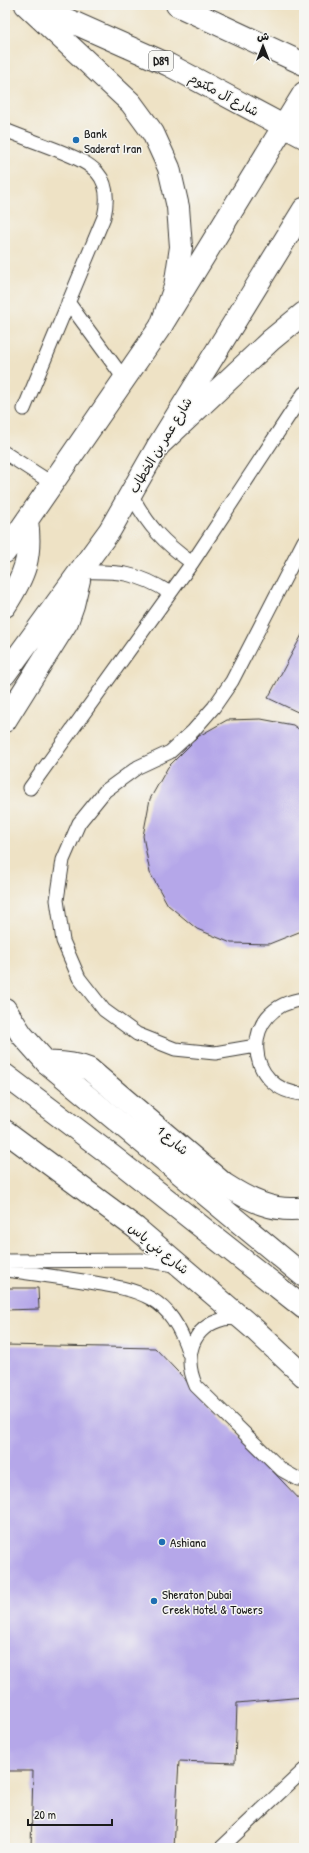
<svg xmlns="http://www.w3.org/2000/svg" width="309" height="1853" font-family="'Patrick Hand','Playpen Sans Arabic',sans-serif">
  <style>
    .building { fill: #b5a7e9 }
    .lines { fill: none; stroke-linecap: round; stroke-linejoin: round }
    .lane-casing { stroke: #3c3a35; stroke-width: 15 }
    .street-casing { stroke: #3c3a35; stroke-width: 24 }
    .secondary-casing { stroke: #3c3a35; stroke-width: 24 }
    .primary-casing { stroke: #3c3a35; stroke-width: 24 }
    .lane { stroke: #fff; stroke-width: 13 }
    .street { stroke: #fff; stroke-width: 22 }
    .secondary { stroke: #fff; stroke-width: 22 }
    .primary { stroke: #fff; stroke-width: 22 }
    .poi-dot { fill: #1f6fb2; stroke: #f6f6f2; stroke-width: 1.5 }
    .labels { text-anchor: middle; stroke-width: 3; stroke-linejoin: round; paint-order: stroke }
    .shield { fill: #f6f6f2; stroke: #5d5d5c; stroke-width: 1 }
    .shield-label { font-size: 12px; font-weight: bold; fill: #1c1c1c }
    .street-label { font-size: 13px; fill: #1c1c1c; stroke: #f6f6f2 }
    .poi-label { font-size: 13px; fill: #1c1c1c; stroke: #f6f6f2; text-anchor: start }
  </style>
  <rect width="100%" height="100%" fill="#f6f6f2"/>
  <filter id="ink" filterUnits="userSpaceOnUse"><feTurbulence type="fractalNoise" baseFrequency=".025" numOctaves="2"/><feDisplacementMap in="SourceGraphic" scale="8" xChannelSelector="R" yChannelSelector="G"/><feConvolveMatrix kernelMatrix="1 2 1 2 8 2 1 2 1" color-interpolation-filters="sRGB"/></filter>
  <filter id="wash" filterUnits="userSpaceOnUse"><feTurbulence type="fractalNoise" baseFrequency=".012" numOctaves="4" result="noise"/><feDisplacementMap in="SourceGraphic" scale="16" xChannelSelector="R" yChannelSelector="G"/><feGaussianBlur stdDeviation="0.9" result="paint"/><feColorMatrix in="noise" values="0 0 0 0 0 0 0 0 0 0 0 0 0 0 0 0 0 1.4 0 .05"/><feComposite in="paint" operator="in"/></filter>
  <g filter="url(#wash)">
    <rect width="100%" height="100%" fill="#eee2c5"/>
    <g id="blocks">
      <path class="building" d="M304,631V715L268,698Z
        M261,719L293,725L304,733V930L269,944L231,943L197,929L168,905L150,873L143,836L150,799L168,767L199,736L227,720Z
        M5,1288H38L39,1309L5,1310Z
        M5,1345L155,1348L304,1504V1697L237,1703L235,1763L179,1761L174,1848H31L33,1771H5Z"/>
    </g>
  </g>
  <g filter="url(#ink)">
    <use href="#blocks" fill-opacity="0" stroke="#3c3a35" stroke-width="1"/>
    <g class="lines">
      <g class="lane-casing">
        <path id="lane" d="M5,130C22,137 39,143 57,150C92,164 114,174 104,217L24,409
          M68,302L125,380
          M5,453L53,484
          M131,494C148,526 163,542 192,563
          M80,572C117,571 138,572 170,593
          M30,788L192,563L304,393
          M304,999C237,1007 245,1092 304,1094
          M256,1046L215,1053L175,1049L137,1034L104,1010L79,978L63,941L57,900L63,860L79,823L105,791L138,767L170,752L193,731L214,707L232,681L304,541
          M5,1261L141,1260L175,1265
          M5,1270C31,1273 57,1277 83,1281C140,1290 170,1294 189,1354
          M243,1319C237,1319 229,1318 224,1319C191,1327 183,1357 196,1386L282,1470L298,1479H304
          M221,1848L304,1770"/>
      </g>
      <g class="street-casing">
        <path id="street" d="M47,1063C63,1062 75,1064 89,1069L224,1184C249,1200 274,1213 304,1208"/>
      </g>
      <g class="secondary-casing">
        <path id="secondary" d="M5,552L161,326L304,93
          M5,606C25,575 32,557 27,520
          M5,674L110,530L158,446L304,209
          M5,721L67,622L73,605L79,580
          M5,1009L22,1035L47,1063L304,1276
          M5,1075L112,1156L304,1308
          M5,1131L136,1228L254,1329L304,1376"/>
      </g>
      <g class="primary-casing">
        <path id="primary" d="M26,5L131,103L153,133L169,168L178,207L181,247L175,287L161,326
          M34,5L169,65L304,137
          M177,5L304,64
          M158,446L271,340L304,313"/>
      </g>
      <use href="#lane" class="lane"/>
      <use href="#street" class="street"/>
      <use href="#secondary" class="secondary"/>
      <use href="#primary" class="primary"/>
    </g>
  </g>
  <g class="poi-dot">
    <circle cx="76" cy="140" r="4"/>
    <circle cx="162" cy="1542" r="4"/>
    <circle cx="154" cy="1601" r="4"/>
  </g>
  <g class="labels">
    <rect class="shield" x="149" y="51" width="24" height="20" rx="3"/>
    <g class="shield-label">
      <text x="161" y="65">D89</text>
    </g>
    <g class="street-label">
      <text transform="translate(224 94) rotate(28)" y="5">شارع آل مكتوم</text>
      <text transform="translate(160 445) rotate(-59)" y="5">شارع عمر بن الخطاب</text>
      <text transform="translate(173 1140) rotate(41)" y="5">شارع 1</text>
      <text transform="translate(159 1248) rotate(39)" y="5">شارع بني ياس</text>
    </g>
    <g class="poi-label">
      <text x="84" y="138">Bank<tspan x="84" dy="15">Saderat Iran</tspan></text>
      <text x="170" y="1547">Ashiana</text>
      <text x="162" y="1599">Sheraton Dubai<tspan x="162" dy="15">Creek Hotel &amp; Towers</tspan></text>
    </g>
  </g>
  <rect width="309" height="1853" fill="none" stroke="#f6f6f2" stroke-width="20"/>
  <g transform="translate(263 46)" stroke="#f6f6f2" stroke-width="3" paint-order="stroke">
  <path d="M0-3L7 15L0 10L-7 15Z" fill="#1c1c1c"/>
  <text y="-6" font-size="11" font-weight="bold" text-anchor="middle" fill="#1c1c1c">ش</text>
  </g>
  <path d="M28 1819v6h84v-6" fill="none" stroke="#1c1c1c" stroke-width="2"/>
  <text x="34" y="1819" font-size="12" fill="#1c1c1c" stroke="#f6f6f2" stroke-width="3" paint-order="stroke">20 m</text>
</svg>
